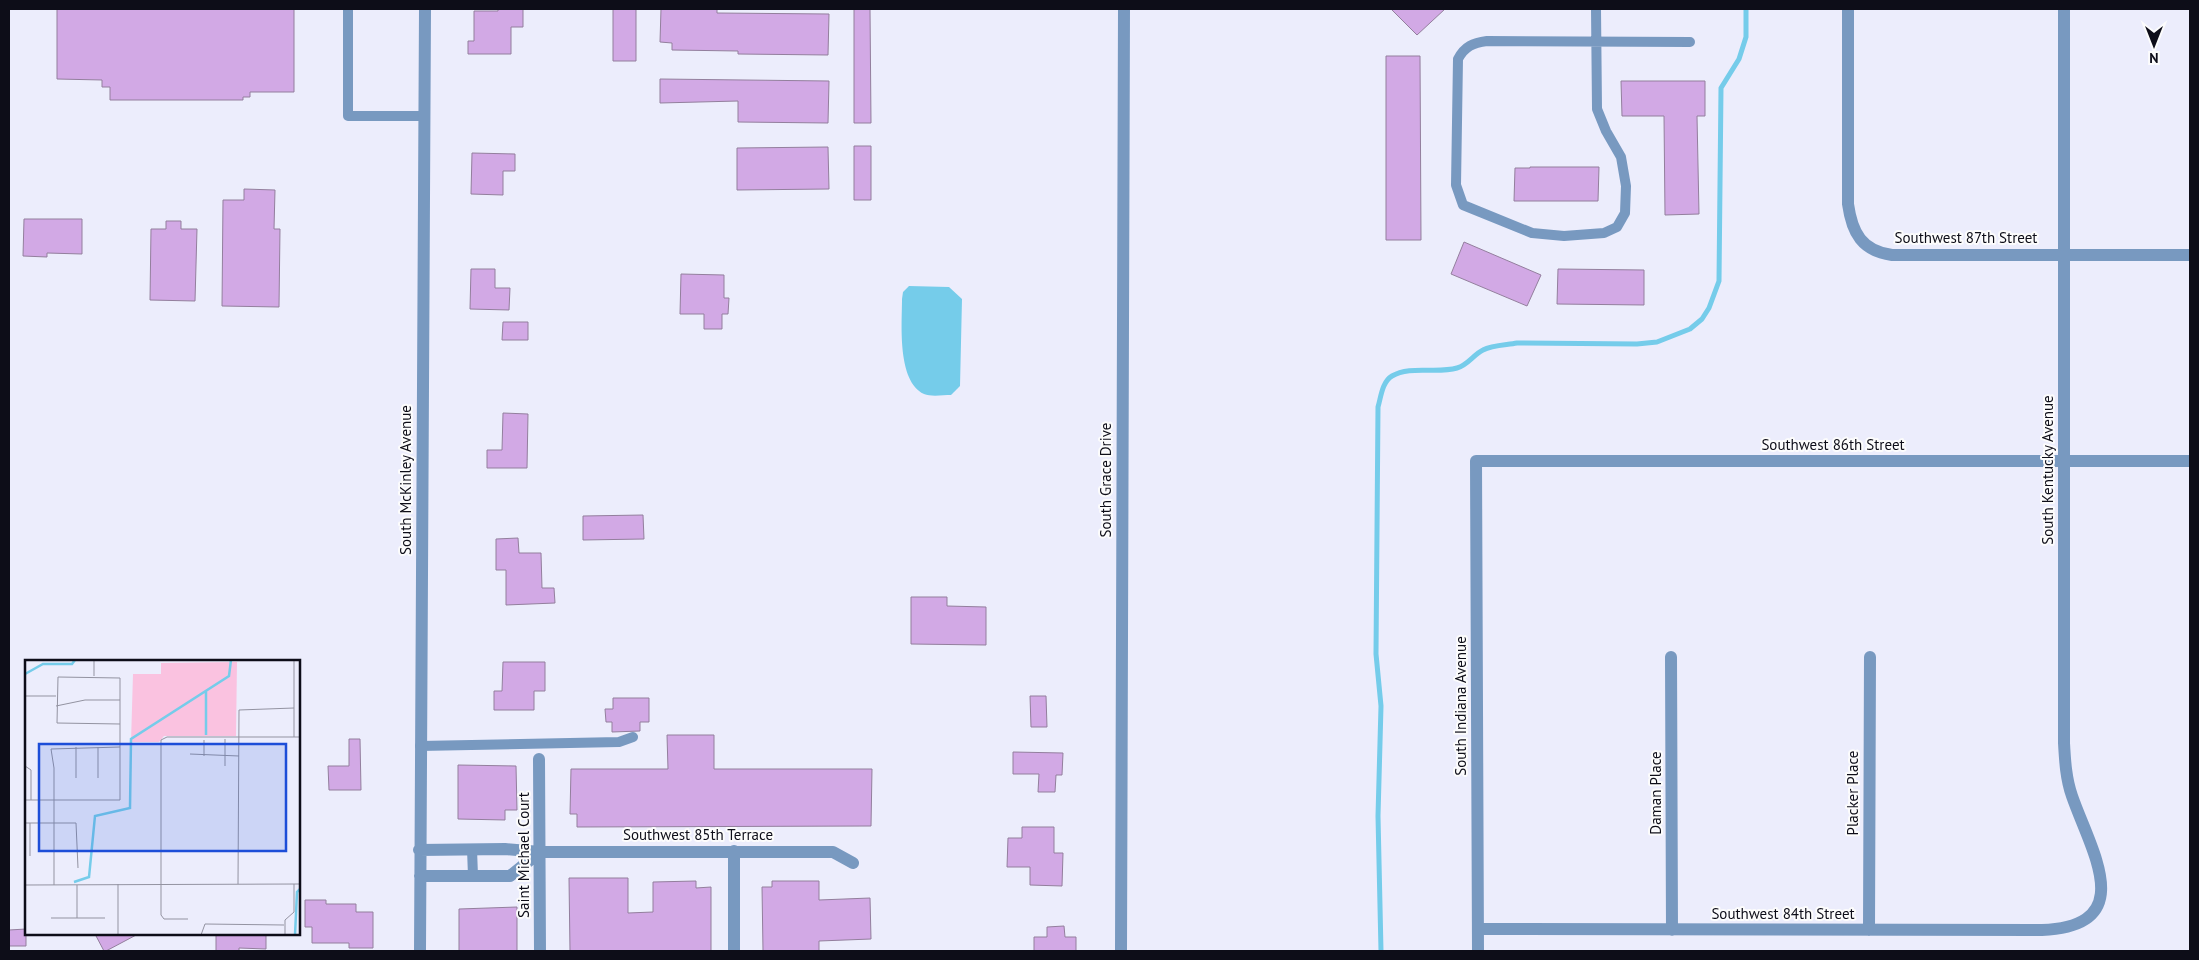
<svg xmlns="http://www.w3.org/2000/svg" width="2199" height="960" font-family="'PT Sans',sans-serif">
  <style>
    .water { fill: #75ccea }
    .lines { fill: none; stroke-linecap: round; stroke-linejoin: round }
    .stream { stroke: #75ccea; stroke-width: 5 }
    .building { fill: #d2a9e5; stroke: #937f9d }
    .service { stroke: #7899c0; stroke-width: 10 }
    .minor { stroke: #7899c0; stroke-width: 12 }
    .labels { text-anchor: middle; stroke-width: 4; stroke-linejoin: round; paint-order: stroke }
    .street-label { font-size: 15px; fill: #0d0d18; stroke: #fcfcfc }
    .inset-river { fill: none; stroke: #75ccea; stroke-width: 2.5 }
    .inset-road { fill: none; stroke: #9393a1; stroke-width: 1 }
    .view { fill: #1d4ed8; fill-opacity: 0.15; stroke: #1d4ed8; stroke-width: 2.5 }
    .inset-edge { fill: none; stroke: #0d0d18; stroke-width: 2.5 }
  </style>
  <rect width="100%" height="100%" fill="#ecedfc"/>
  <path class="water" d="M909,286L949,287L962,299L960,386L951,395C943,395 931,397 924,394C897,381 902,325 902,299L903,292Z"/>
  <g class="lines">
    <path class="stream" d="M1381,951L1378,816L1381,706L1376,654L1378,407C1381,397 1382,382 1392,376C1410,365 1437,374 1457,368C1468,365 1473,355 1483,350C1492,345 1506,345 1517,343L1637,344L1657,342L1690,329L1702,319L1709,308L1719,281L1721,88L1739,59L1746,37V9"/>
  </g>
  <path class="building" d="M57,9H294V92H250V97H243V100H110V87H102V80L57,79Z
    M498,9H523V27H511V54H468V41H474V11H498Z
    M613,9H636V61H613Z
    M661,9H717V13L829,14L828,55L738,54V51L672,50V43L660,42Z
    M854,9H870L871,123H854Z
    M1391,9H1445L1417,35Z
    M1386,56H1420L1421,240H1386Z
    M660,79L829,81L828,123L738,122V101L660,103Z
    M1621,81H1705V116H1697L1699,214L1665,215L1664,116H1622Z
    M854,146H871V200H854Z
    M828,147L829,189L737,190V148Z
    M472,153L515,154V171H503V195L471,194Z
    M1530,167H1599L1598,201H1514L1515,168H1530Z
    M244,189L275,190L274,229H280L279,307L222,306L223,200H244Z
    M24,219H82V254L47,253V257L23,256Z
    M166,221H181V229H197L195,301L150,300L151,229H166Z
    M1464,242L1541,275L1527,306L1451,274Z
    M471,269H495V288H510L509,310L470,309Z
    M1558,269L1644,270V305L1557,304Z
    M681,274L724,275V298H729L728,314H722V329H704V314H680Z
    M503,322H528V340H502Z
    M503,413L528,414L527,468H487V450H502Z
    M643,515L644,539L583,540V516Z
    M518,538L519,553H541L542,588H554L555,603L506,605V570H496V539Z
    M911,597H947V606L986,607V645L911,644Z
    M503,662H545V691H534V710H494V691H502Z
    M1030,696H1046L1047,727H1031Z
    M613,698H649V722H640V731L612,732V722H606L605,709H613Z
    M667,735H714V769H872L871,826L577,827V814H570L571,769H668Z
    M349,739H360L361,790H329L328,766H349Z
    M1013,752L1063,753L1062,775H1056L1055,792H1038L1039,774H1013Z
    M458,765L516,766L517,810H505V820L458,819Z
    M1022,827H1054V853H1063L1062,886L1030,885V867H1007L1008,838H1022Z
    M569,878H628V913L653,912V882L696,881V888L711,887V951H570Z
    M772,881H819V900L870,898L871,939L819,941V951H763L762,887H772Z
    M305,900H326V904H356V912H373V948H349V943H312V927H305Z
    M517,907V951H459V909Z
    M1064,926L1065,937H1076V951H1034V937H1047V927Z
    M26,929V946H9V930Z
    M95,934H138L106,951H104Z
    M266,934V949L239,948V951H216V935Z"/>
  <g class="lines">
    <path class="service" d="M348,9V116H424
      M1596,9L1597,109L1606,131L1621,157L1626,186L1625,213L1617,227L1604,233L1564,236L1532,233L1463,205L1456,185L1458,59C1465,46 1473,43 1487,41L1690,42
      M420,746L619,742L633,737
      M472,849L473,876"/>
    <path class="minor" d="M1848,9V204C1852,233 1862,251 1892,255H2190
      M1671,657L1672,930
      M539,759L540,951
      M419,850L505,849L540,852H833L853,863
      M420,876H510L540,852
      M1478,929L2042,930C2140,926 2091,851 2072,796C2066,779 2065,761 2064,743V9
      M1869,930L1870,657
      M420,951L425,9
      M734,951V851
      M1121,951L1124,9
      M1478,951L1476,461H2190"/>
  </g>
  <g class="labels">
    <g class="street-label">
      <text x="1966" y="243">Southwest 87th Street</text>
      <text x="1833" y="450">Southwest 86th Street</text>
      <text transform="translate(2048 470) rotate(-90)" y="5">South Kentucky Avenue</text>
      <text transform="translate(406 480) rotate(-90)" y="5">South McKinley Avenue</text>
      <text transform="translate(1106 480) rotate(-90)" y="5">South Grace Drive</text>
      <text transform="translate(1461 706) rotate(-90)" y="5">South Indiana Avenue</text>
      <text transform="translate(1656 793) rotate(-90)" y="5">Daman Place</text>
      <text transform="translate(1853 793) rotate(-90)" y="5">Placker Place</text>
      <text x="698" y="840">Southwest 85th Terrace</text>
      <text transform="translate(524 855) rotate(-90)" y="5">Saint Michael Court</text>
      <text x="1783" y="919">Southwest 84th Street</text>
    </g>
  </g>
  <g transform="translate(25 660)">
    <rect width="275" height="275" fill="#ecedfc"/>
    <path d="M212,2L211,76H139L134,82H106L108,14H136V3Z" fill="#fac2e0"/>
    <path class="inset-river" d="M0,14L18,4H47L50,0M181,31V75M49,222L64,217L70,156L105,148L106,79L204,16L206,0M270,275L272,232L275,229"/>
    <path class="inset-road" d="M269,0V77M69,16V0M0,36H31M31,46L60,40H95M200,79V106M73,87V118M165,94L214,96M179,96V80M0,106L6,110V140M51,118V87M0,140H95V18L33,17L32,63L95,64M0,163H51L53,208M5,196V163M93,224V275M213,224L214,50L269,48M0,225L275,224M29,225V108L26,89L95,87M26,258H80M52,258V225M163,259H139L136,255V80L142,77H275M176,275L180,264L259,265M260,275V260L269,252V224"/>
    <path class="view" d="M14,84H261V191H14Z"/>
    <rect width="275" height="275" class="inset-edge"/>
  </g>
  <rect width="2199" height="960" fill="none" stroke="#0d0d18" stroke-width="20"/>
  <g transform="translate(2154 45) rotate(180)" stroke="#fcfcfc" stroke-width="4" paint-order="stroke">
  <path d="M0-4L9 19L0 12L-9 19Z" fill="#0d0d18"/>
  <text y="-8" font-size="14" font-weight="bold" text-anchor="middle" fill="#0d0d18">N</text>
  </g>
</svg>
